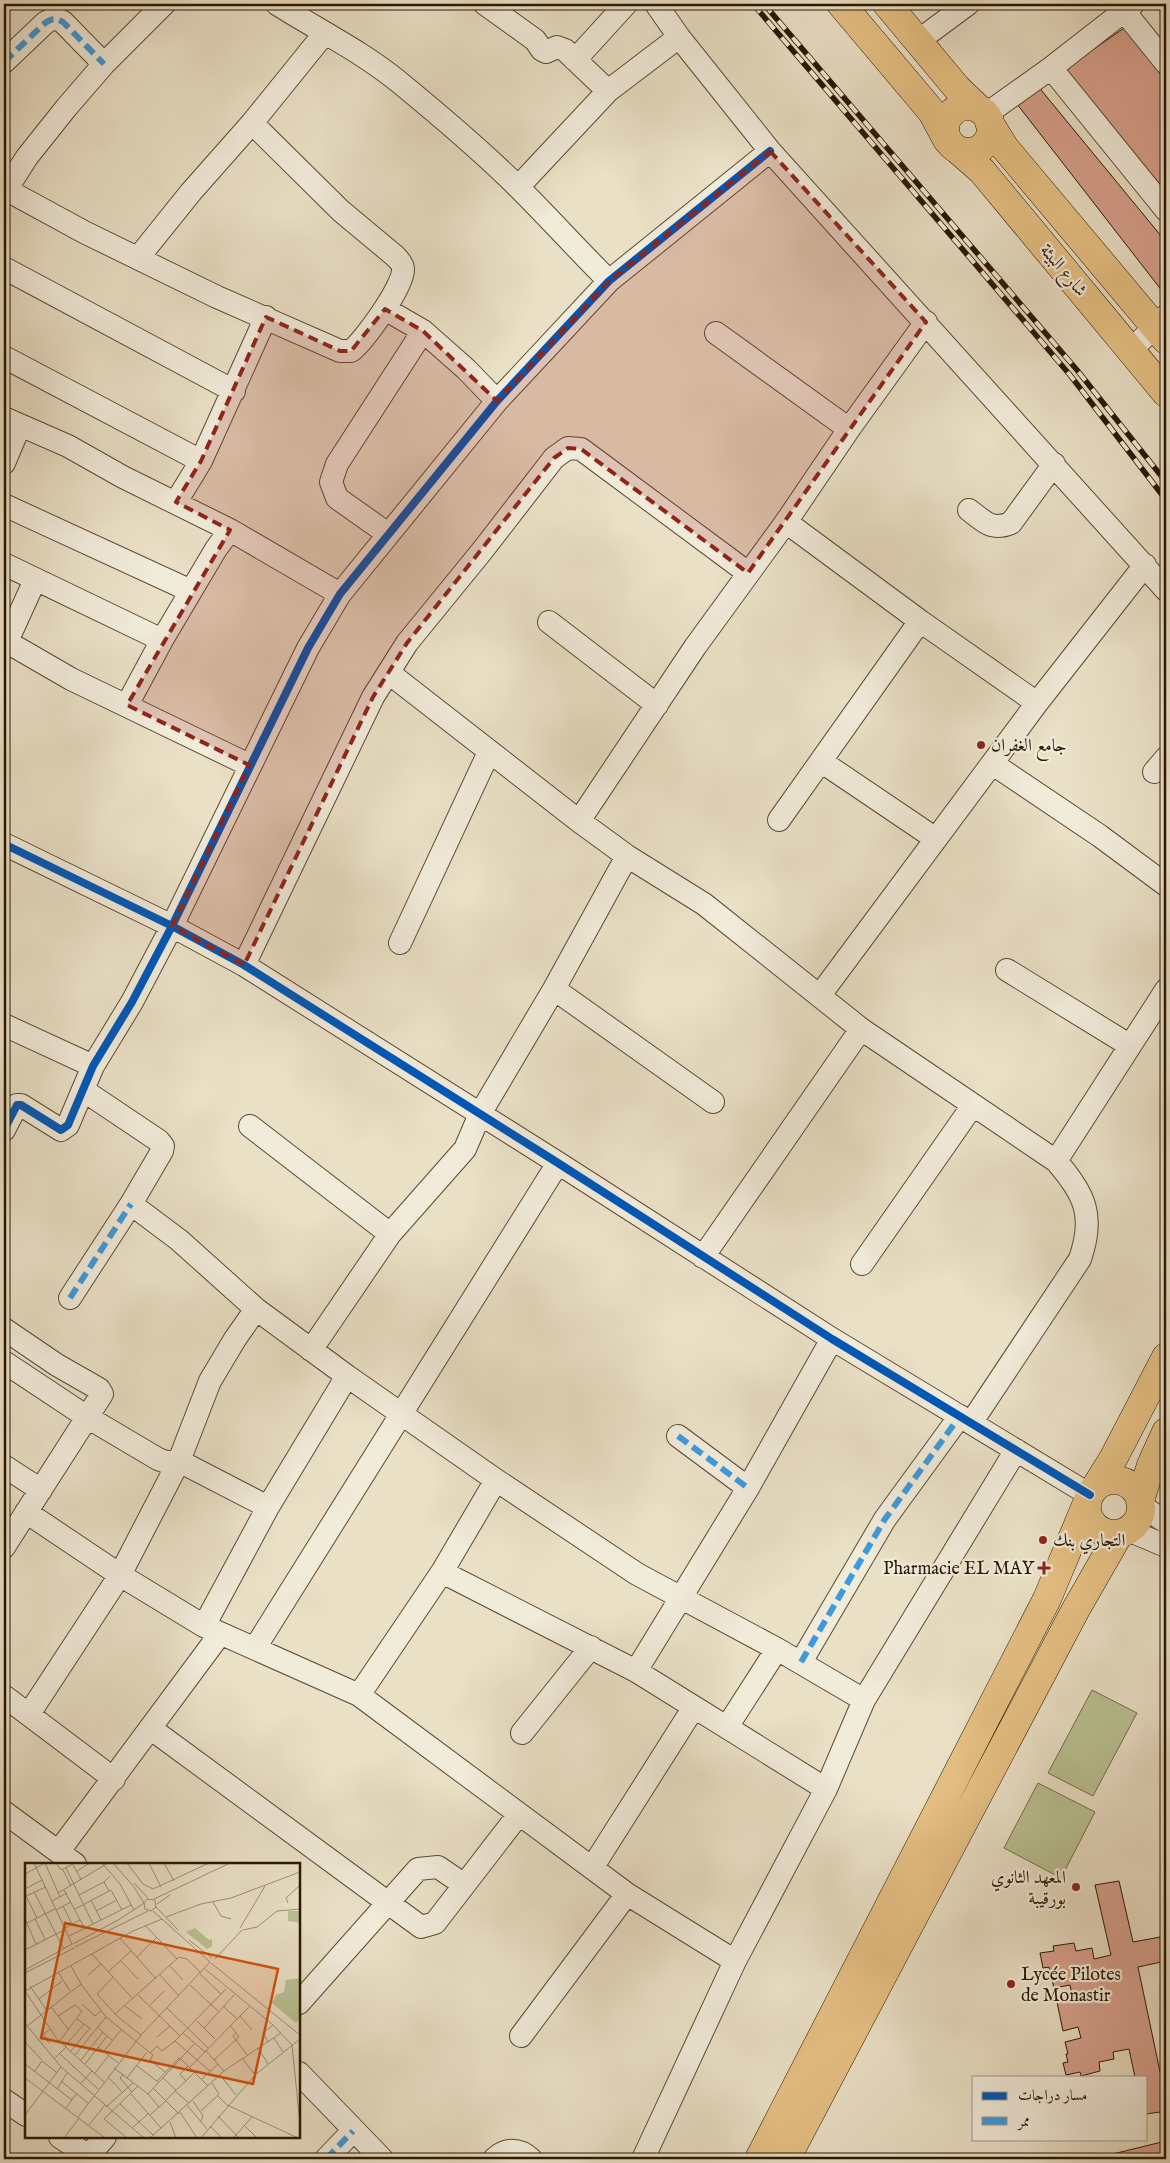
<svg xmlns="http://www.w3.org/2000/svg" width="1170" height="2163" font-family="'IM FELL English',Amiri,serif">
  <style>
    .green { fill: #bac193; stroke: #726c4a }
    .building { fill: #d8a18e; stroke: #291802 }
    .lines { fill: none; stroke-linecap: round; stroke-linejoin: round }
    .minor-casing { stroke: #594a33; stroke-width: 24 }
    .major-casing { stroke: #291802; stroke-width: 29 }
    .minor { stroke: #f1ebda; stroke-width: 22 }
    .major { stroke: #e5c083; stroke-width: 28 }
    .rail-casing { stroke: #291802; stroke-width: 5.5 }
    .rail { stroke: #f1ebda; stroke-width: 4; stroke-dasharray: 11; stroke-linecap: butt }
    .quiet { stroke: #3d9add; stroke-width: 6; stroke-dasharray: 12 6; stroke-linecap: butt }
    .cycleway-casing { stroke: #f1ebda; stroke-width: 11 }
    .cycleway { stroke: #0057b8; stroke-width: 8 }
    .marked { fill: #8f2418; fill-opacity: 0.2; stroke: #8f2418; stroke-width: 4; stroke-dasharray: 10 6; stroke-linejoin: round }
    .poi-dot { fill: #8f2418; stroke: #f1ebda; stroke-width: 2 }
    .labels { text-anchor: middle; stroke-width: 4.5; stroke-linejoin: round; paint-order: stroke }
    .street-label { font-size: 18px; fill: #291802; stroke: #f1ebda }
    .poi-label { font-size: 18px; fill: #291802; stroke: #f1ebda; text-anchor: start }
    .inset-road { fill: none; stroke: #9d9078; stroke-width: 1 }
    .view { fill: #d5520b; fill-opacity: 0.15; stroke: #d5520b; stroke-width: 2.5 }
    .inset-edge { fill: none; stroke: #291802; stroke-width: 2.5 }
  </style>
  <rect width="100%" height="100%" fill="#eae0c6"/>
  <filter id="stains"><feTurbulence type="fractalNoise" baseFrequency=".004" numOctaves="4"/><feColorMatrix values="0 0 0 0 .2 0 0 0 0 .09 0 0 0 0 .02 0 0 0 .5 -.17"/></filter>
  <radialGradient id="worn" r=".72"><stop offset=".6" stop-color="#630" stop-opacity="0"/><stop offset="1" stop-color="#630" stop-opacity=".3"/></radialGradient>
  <path class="green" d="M1092,1690L1137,1713L1093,1796L1048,1773Z
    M1038,1783L1095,1812L1061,1878L1004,1848Z"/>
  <path class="building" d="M1124,28L1166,81V185L1162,189L1064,70Z
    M1037,85L1166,242V296L1017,104Z
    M1119,1881L1133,1942L1166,1936V1961L1138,1967L1163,2086L1166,2085V2139L1160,2112L1146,2114V2077H1135L1129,2049L1113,2052L1114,2059L1099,2062L1100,2071L1081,2076L1080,2072L1066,2075L1063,2063L1068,2062L1066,2054H1068L1065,2042L1081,2038L1078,2027L1063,2031L1057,2002L1073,1999L1070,1985L1054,1988L1049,1967L1043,1968L1040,1953L1054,1951L1053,1946L1074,1943L1076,1951L1092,1948L1094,1959L1111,1955L1095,1885Z
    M1166,2141V2159H1092Z"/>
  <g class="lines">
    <g class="minor-casing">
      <path id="minor" d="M277,4C318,30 361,51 399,82C438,114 483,152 519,188C549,218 578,250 609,281
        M485,4L535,40L542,50L546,52L557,47L565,50L608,91
        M656,4L679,37L770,151L1166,590
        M1124,11L1166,63
        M918,41L968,4
        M575,60L626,4
        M4,62L45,23C52,18 55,18 63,22L104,64
        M1051,68L1166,210
        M985,115L1051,68L1133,4
        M518,187L608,91L679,37
        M5,189L84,232L217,297L340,351H351C364,341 404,286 403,269C403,264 398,259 395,256L341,211L252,123
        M4,193L27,157L66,108L104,64L164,4
        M138,258L191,192L252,123L324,34
        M4,268L234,391
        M385,309L423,331L466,369L497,401
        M716,333L849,429
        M1131,350L1166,316
        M4,357L201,461
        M4,418L68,446L123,477L230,530L340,594
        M4,463L20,425
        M176,502L201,461L266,317
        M4,505L191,591
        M969,510C985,522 991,531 1011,523L1054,464
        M786,522L920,621L1037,703
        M388,534L337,498L331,482L337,464L423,331
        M4,564L162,640
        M549,622L657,705
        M7,642L71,679L249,765
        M4,648L35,580
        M389,673L579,821L627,856L704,904L861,1029L1056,1161C1085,1194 1095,1216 1080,1259L971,1423
        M127,705L162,640L216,549L230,530
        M822,762L936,839
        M993,764L1100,836L1166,885
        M1154,772L1166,758
        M779,820L920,621
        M579,821L695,647L786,522L849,429L926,322
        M4,844L172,926L244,965L558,1163L832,1339L1090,1495
        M400,943L489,752
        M244,965L373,697L407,643L482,551L554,458L568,448L581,449L748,573
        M1007,970L1129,1045
        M554,989L713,1102
        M820,995L1037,703L1145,565
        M4,1025L93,1066
        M83,1090L159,1141L163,1146L162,1151L131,1204L179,1240L256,1309L347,1376L496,1480L637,1574L777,1649L864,1700
        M250,1126L390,1234
        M4,1130L17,1105H21L61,1130L68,1125L93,1066L132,1002L172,926L308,648L340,594L497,401L609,281L770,151
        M1056,1161L1166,990
        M703,1257L861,1029
        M862,1264L973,1105
        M70,1298L131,1204
        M4,1329L57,1365L99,1389L102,1394L4,1547
        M311,1350L390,1234L465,1149L480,1114L554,989L627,856
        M4,1362L87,1417L158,1459L166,1462L179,1461L268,1507
        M678,1436L748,1488
        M4,1466L41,1490
        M1140,1505L1166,1522
        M26,1512L120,1575L204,1626L359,1695L627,1894L735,1961
        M1128,1530L1166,1546
        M442,1572L636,1671L826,1789
        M204,1626L268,1507L347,1376
        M255,1648L558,1163
        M801,1662L885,1519L960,1416
        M636,1671L748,1488L832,1339
        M359,1695L442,1572L496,1480
        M4,1696L114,1779
        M29,1714L120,1575L179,1461L210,1381L235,1339L256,1309
        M727,1727L777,1649
        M150,1728L421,1927L435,1923L519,1814
        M522,1733L591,1647
        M4,1812L75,1864
        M59,1851L220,1634
        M592,1868L694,1707
        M299,2003L418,1869L438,1867L463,1884
        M521,2036L627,1894
        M299,2073L382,2159
        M4,2100L26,2115
        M60,2137L93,2159
        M89,2155L105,2137
        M326,2159L353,2131
        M494,2159C506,2148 519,2148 531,2159
        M643,2159L735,1961L826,1789L864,1700L1016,1450"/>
    </g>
    <g class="major-casing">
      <path id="major" d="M841,4L932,112L947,140
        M887,4L957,88L980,110
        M945 129a23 23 0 1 1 46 0a23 23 0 1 1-46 0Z
        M989,122L1005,148L1166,340
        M958,150L982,171L1166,393
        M1087 1507a27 27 0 1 1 54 0a27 27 0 1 1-54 0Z
        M1095,1488L1113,1459L1166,1357
        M1140,1501L1151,1465L1166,1432
        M759,2159L1047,1599L1087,1503
        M786,2159L1076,1609L1119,1534"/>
    </g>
    <use href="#minor" class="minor"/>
    <use href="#major" class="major"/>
    <g class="rail-casing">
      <path id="rail" d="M753,4L1070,375L1166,500
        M764,4L1077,370L1166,482"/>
    </g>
    <use href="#rail" class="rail"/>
    <path class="quiet" d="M4,62L45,23C52,18 55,18 63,22L104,64
      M70,1298L131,1204
      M678,1436L748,1488
      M801,1662L885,1519L960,1416
      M326,2159L353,2131"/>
    <g class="cycleway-casing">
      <path id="cycleway" d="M4,844L172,926L244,965L558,1163L832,1339L1090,1495
        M4,1130L17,1105H21L61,1130L68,1125L93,1066L132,1002L172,926L308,648L340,594L497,401L609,281L770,151"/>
    </g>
    <use href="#cycleway" class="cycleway"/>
  </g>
  <path class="marked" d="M770,151L926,322L748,573L581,449L568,448L554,458L407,643L373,697L244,965L172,926L249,765L127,705L230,530L176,502L201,461L266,317L340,351H351L385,309L423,331L497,401L609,281Z"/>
  <g class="poi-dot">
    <circle cx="981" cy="745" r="5"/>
    <circle cx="1043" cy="1540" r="5"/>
    <path d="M1041.5 1560.5h5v5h5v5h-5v5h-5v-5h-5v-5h5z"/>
    <circle cx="1076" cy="1887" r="5"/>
    <circle cx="1011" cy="1984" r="5"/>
  </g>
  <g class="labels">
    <g class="street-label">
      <text transform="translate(1064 270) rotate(50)" y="6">شارع البيئة</text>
    </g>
    <g class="poi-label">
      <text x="991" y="751">جامع الغفران</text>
      <text x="1053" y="1546">التجاري بنك</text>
      <text x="1034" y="1574" text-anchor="end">Pharmacie EL MAY</text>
      <text x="1066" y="1883" text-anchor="end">المعهد الثانوي<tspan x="1066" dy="21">بورقيبة</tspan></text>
      <text x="1021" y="1980">Lycée Pilotes<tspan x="1021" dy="21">de Monastir</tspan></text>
    </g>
  </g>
  <g transform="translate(25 1863)">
    <rect width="275" height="275" fill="#eae0c6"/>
    <path d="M263,48H275V60L263,58ZM170,65L184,77L187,76V83L182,86L161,69ZM275,115V155L271,160L247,140L251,132L259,129L261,117Z" fill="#bac193"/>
    <path class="inset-road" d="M9,0L47,81M20,0L35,34M31,0L36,7L50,0M77,0L95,21L109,47M102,0L118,21L128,26L184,0M124,0L136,24M139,0L149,18M48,2L56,16M41,5L68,61M38,7L46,23M52,8L65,0M0,11L20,0M109,20L123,35M0,26L17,17M39,27L60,66M84,28L79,19L85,13M9,29L31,71M33,30L83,0M0,31L12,55M54,32L79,19M1,33L21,24M129,36L205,0M66,37L76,57M27,38L42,30M188,39L196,53L206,56M263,40L261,35L275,22M132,41L145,32M38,43L47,61M131,44L153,67M50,46L86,27L97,47M31,47L46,39M71,48L92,37M128,48L185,99M141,54L176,41L206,35L275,9M0,56L11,81M10,56L20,76M2,60L30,46M120,62L152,96M40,65L55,57M215,65L240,23M218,67L232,64L252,48L275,46M31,71L39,86M44,73L106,42M95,75L131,116M164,77L187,95M48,81L95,56L119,40L122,36L130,37L131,44L126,48L120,46L119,40L109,24L88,0M50,84L123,48M0,87L41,66M67,91L108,136M112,94L131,75M190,96L217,67M96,98L113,116M186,100L275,172M46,103L56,121L81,154L128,192L125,197L140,209M145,103L158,117M180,106L248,162L267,182L275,261M0,107L47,81M33,109L45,128M83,109L106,88M0,110L49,85M175,111L196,131M63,112L76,101M135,112L154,133M88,114L72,131L92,153L116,172M165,122L193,148M5,123L22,148M0,128L108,68L137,56M0,128L32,176L79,219M113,132L155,173M14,136L37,118M57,141L70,153L76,148M125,142L139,128M100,143L117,156M198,143L212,156M26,144L44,167M142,145L183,185M90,151L154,94L162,96L176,110M33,153L50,142L57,148L34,179M215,153L227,167M52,156L66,166M172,158L190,176M0,160L36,204L119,275M2,163L56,121M72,164L88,178M179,165L209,132M24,167L18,171L24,180M211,169L208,173L222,192M158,170L180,189M132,174L145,163M249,175L258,189M150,178L185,208M0,179L17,197M243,179L238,170L248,162M40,183L59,161M73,184L93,200M233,185L243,201M46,188L65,165M79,188L96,167M181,188L199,208M125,190L132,183L137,188L150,178L201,126M35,191L73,226M50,192L81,154M217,195L230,212M29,196L41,184M56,197L78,169M157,197L183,223M189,197L214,174L205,162M0,201L47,237M60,201L82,173M112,203L133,219M165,204L224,144M89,205L123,231L134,244M9,209L17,198L31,209M70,210L84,192M98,212L95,215L107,229M195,212L211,232M83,214L98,230M0,215L80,275M102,215L122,189M138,215L151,227M177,216L193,201M36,218L63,240M132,218L154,195L157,197M161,218L155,211L163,203M55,221L67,208M128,225L154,251M32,226L42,210M150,228L164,240M106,231L136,265M123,231L169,181M193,233L202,242L273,275M141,237L170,209M168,238L178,253L176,258M95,241L128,272M162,242L182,266M81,244L108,220M41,245L52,230M176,248L194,231L187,220M155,249L172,275M0,252L36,204M125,252L141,238M193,253L214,275M53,254L116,172L185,99M145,259L151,275M64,262L80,242M185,263L197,275M220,263L232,275M108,264L124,250M39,275L54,255M102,275L79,256L113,223M125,275L199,208L256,170M176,275L230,212L275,176M208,275L227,254"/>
    <path class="view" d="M40,60L253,106L228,221L16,175Z"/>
    <rect width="275" height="275" class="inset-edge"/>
  </g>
  <rect width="1170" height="2163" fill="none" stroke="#eae0c6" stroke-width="20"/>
  <rect x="5" y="5" width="1160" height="2153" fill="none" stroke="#291802" stroke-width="2.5"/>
  <rect x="10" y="10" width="1150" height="2143" fill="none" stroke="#291802"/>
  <rect x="972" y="2076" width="175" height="65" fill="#f1ebda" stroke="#a19784"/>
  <rect x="982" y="2092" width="25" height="8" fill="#0057b8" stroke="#a19784"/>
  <text x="1018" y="2100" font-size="15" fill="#291802">مسار دراجات</text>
  <rect x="982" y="2117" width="25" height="8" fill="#3d9add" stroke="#a19784"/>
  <text x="1018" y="2126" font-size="15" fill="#291802">ممر</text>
  <rect width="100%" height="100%" filter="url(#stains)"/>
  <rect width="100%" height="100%" fill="url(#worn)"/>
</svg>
